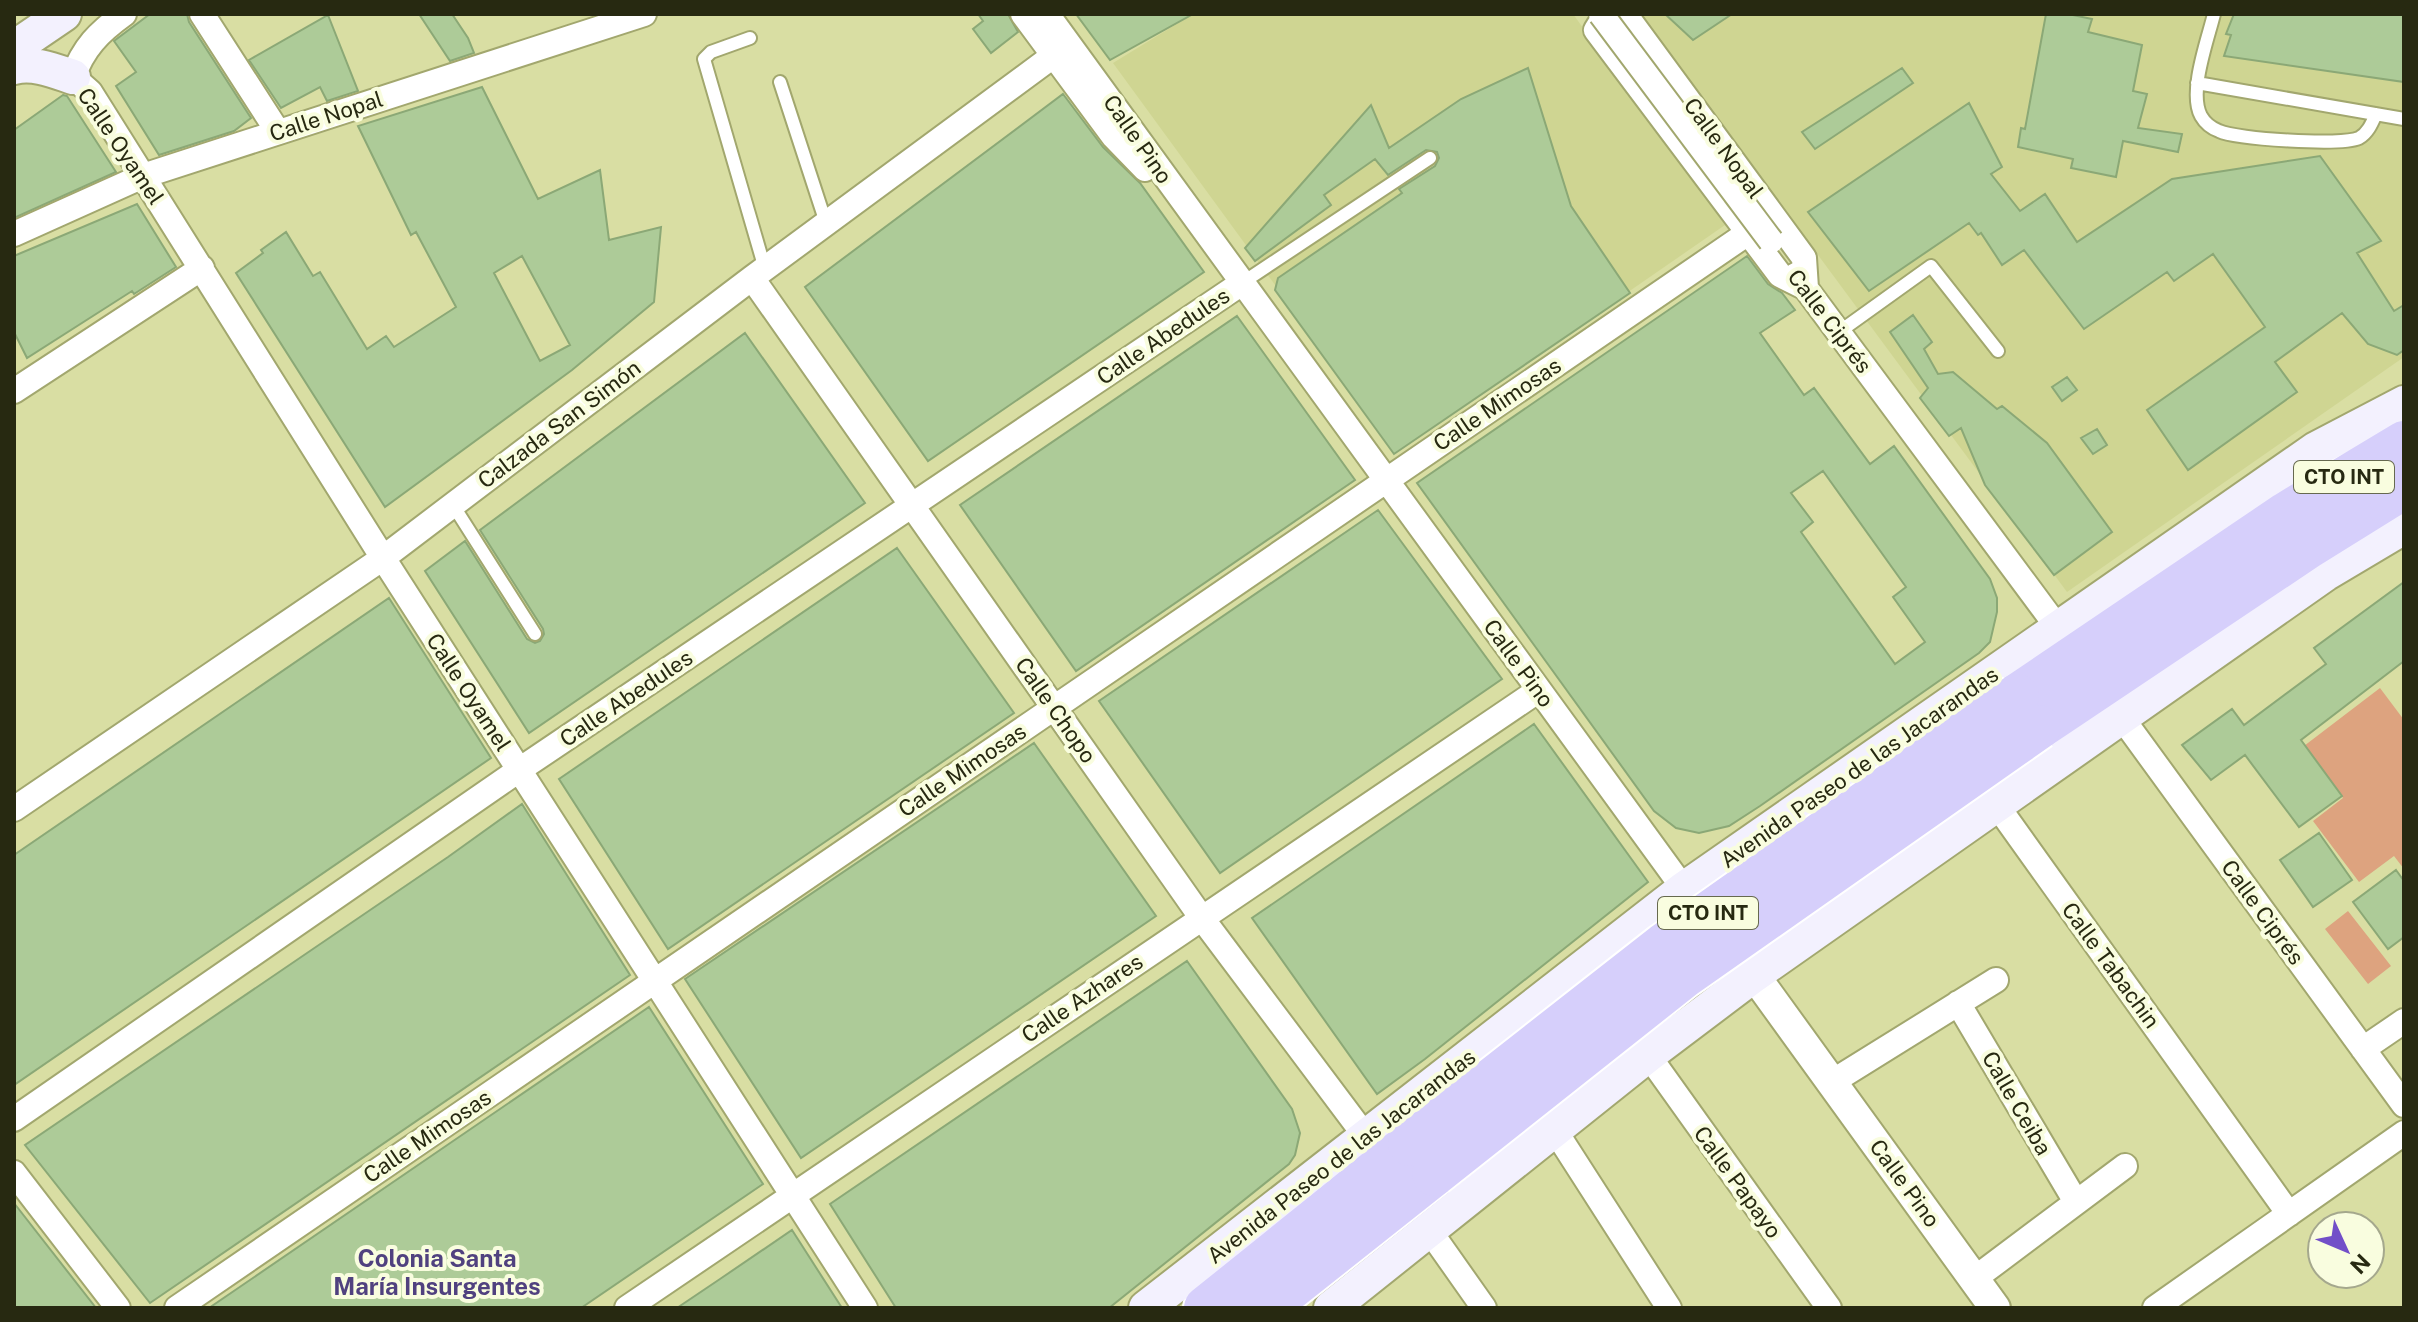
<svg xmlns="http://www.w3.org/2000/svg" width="2418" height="1322" font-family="'Public Sans',sans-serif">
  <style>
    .built { fill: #cfd592 }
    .green { fill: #dda37f }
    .building { fill: #adcb98; stroke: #8ba876; stroke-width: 2; fill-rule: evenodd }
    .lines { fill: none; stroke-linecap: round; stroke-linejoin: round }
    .service-casing { stroke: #a2a76e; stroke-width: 16 }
    .minor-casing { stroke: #a2a76e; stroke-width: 28 }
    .tertiary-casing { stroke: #a2a76e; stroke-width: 34 }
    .secondary-casing { stroke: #a2a76e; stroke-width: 38 }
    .motorway-casing { stroke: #fff; stroke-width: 48 }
    .service { stroke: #fff; stroke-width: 12 }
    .minor { stroke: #fff; stroke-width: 24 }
    .tertiary { stroke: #fff; stroke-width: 30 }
    .secondary { stroke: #f3f1fe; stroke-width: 34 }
    .motorway { stroke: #d6cffb; stroke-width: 44 }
    .minor-bridge-casing { stroke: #a2a76e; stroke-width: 28; stroke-linecap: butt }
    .motorway-bridge-casing { stroke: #fff; stroke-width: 48; stroke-linecap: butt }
    .minor-bridge { stroke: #fff; stroke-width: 24 }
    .motorway-bridge { stroke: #d6cffb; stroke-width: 44 }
    .labels { text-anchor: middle; stroke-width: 8; stroke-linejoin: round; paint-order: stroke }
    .shield { fill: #f9fddf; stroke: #66694f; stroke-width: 2 }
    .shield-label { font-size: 20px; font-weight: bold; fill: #272911 }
    .street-label { font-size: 22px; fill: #272911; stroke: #f9fddf }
    .neighbourhood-label { font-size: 24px; font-weight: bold; fill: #50417f; stroke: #f9fddf }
  </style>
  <rect width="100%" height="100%" fill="#d9dea3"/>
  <path class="built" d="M1193,14H1573L1725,225L1397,452L1113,63Z
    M1640,14H2404V357L2067,592Z"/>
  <path class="green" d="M2380,688L2404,720V869L2394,856L2359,882L2313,821L2343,798L2304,746Z
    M2348,911L2391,966L2368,984L2325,929Z"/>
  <path class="building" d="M150,14H187L189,22L251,118L234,131L159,155L116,86L136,72L114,41Z
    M419,14H452L468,38L474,53L450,61Z
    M978,14H1008L1018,32L991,53L973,29L983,21Z
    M1076,14H1193L1110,60Z
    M1665,14H1732L1693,40Z
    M2046,14H2068L2092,19L2088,32L2142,45L2133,91L2147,94L2138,128L2182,134L2178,152L2123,141L2116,177L2071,168L2073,159L2018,147L2021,128L2025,129Z
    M2234,14H2404V82L2224,56L2231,35L2226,34Z
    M328,15L358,91L327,101L320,87L281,108L249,60Z
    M1528,68L1571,206L1630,293L1394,454L1275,290L1278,278L1402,193L1399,189L1435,166L1439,158L1437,152L1426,150L1388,175L1375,159L1324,195L1331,205L1255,261L1245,248L1371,105L1389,148L1461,99Z
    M1902,68L1913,83L1815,149L1802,132Z
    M482,87L538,199L600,170L609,240L661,227L654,302L572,370L385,507L236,273L263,253L261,250L286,232L313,276L320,272L367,349L386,336L394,347L456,307L416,232L411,235L358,126ZM522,256L570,345L540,361L494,273Z
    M1063,94L1103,147L1140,183L1204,272L928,461L805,287Z
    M63,95L67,96L116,172L14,218V130Z
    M1969,103L2002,167L1991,174L2020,211L2045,194L2077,242L2172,179L2320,156L2381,241L2357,253L2394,311L2404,305V350L2397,355L2368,344L2342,313L2275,362L2297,392L2188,470L2147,410L2265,327L2213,254L2174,281L2167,272L2084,329L2024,250L2002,265L1981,233L1978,235L1969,223L1869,291L1808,212Z
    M137,204L176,267L134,294L132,291L27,358L14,332V256Z
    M1747,256L1768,284L1782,293L1795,310L1760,333L1804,395L1814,388L1870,464L1894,446L1990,579L1997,598V612L1990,642L1979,653L1760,806L1729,826L1699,833L1676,828L1654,811L1417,483ZM1823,471L1906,587L1893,597L1925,642L1895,664L1801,532L1813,522L1791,493Z
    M1913,315L1932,342L1924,349L1938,374L1953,372L1997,409L2002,406L2047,443L2112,532L2054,575L1985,485L1961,428L1949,436L1920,398L1928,388L1890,332Z
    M1237,316L1355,480L1076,671L960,505Z
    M745,333L865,503L529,733L425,571L465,541L527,639L535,643L540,641L544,634L543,629L480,530Z
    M2067,377L2077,390L2062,401L2052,387Z
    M2097,429L2107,445L2093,454L2081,438Z
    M1378,510L1502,679L1220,873L1099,701Z
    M897,548L1014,713L668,949L559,779Z
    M2404,582V661L2301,740L2342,796L2299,827L2245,755L2211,780L2182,745L2232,709L2244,725L2326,664L2314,648Z
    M389,598L491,758L14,1085V855Z
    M1534,724L1648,882L1425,1059L1377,1094L1252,918Z
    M1034,743L1156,916L801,1158L685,979Z
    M522,804L630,975L150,1303L25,1145L448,857Z
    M2319,833L2352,880L2313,907L2280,860Z
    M2396,870L2404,881V937L2388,949L2353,902Z
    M1187,961L1292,1109L1300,1133L1295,1155L1289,1164L1109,1308H896L830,1204Z
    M649,1007L763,1184L581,1308H209Z
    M14,1203L96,1308H14Z
    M792,1230L842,1308H677L720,1279Z"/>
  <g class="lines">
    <g class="service-casing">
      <path id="service" d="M2214,14C2208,39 2188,92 2201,116C2205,123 2211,128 2219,131C2236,139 2342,146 2359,138C2368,133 2372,123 2376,114
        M750,38L711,52L704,59L765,269
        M780,82L826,223
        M2197,83L2404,119
        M1242,283L1430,158
        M1839,332L1931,266L1998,351
        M453,505L535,634"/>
    </g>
    <g class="minor-casing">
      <path id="minor" d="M124,14C99,32 83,48 73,77L90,92L383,558L865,1308
        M202,14L278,132
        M1023,14L1114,137L1145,169
        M1047,14L1684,889
        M1606,14L1596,30L1780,275L1806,288L1804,258L1625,14
        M14,234L143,176L644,14
        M1796,275L2058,628
        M752,278L1201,917L1366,1137
        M14,391L202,268
        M2122,718L2404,1105
        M1988,793L2289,1214
        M14,809L383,558L752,278L1053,56
        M1958,1003L2076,1202
        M2363,1049L2404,1021
        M1648,1055L1829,1308
        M1832,1082L1996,980
        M14,1119L519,770L1242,283
        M1554,1129L1669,1308
        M14,1173L118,1308
        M1429,1230L1484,1308
        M1974,1279L2125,1166
        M177,1308L1748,233
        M627,1308L1539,690
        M2155,1308L2404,1133"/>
    </g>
    <g class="tertiary-casing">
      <path id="tertiary" d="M1717,929L1754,975L1995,1308"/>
    </g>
    <g class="secondary-casing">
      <path id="secondary" d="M14,48L64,14
        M14,67C34,62 55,71 73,77
        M1146,1308L1684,889L2316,449L2404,403
        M1331,1308L1648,1055L1754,975L2325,574L2404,527"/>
    </g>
    <g class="motorway-casing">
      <path id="motorway" d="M2017,696L2286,514L2404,443
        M2039,727L2309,546L2404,487
        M1206,1308L1410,1144
        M1265,1308L1434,1174"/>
    </g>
    <use href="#service" class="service"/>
    <use href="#minor" class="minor"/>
    <use href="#tertiary" class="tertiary"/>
    <use href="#secondary" class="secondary"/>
    <use href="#motorway" class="motorway"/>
    <g class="minor-bridge-casing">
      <path id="minor-bridge" d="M1601,14L1771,241"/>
    </g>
    <g class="motorway-bridge-casing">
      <path id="motorway-bridge" d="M1410,1144L1664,945L2017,696
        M1434,1174L1684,976L2039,727"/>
    </g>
    <use href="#minor-bridge" class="minor-bridge"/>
    <use href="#motorway-bridge" class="motorway-bridge"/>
  </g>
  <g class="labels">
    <g class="shield">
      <rect x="2294" y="461" width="100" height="32" rx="6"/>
      <rect x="1658" y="897" width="100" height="32" rx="6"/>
    </g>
    <g class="shield-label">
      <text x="2344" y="484">CTO INT</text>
      <text x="1708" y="920">CTO INT</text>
    </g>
    <g class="street-label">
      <text transform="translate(326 116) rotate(-18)" y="8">Calle Nopal</text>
      <text transform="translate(1138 139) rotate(55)" y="8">Calle Pino</text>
      <text transform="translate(121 146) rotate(56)" y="8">Calle Oyamel</text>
      <text transform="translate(1724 148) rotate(54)" y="8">Calle Nopal</text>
      <text transform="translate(1830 321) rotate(53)" y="8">Calle Ciprés</text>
      <text transform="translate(1163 336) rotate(-34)" y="8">Calle Abedules</text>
      <text transform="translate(1497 404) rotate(-34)" y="8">Calle Mimosas</text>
      <text transform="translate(559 424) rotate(-37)" y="8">Calzada San Simón</text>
      <text transform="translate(1519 663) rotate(54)" y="8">Calle Pino</text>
      <text transform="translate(469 692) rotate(57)" y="8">Calle Oyamel</text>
      <text transform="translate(626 698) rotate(-34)" y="8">Calle Abedules</text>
      <text transform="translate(1056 710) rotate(55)" y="8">Calle Chopo</text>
      <text transform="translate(1859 767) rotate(-35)" y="8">Avenida Paseo de las Jacarandas</text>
      <text transform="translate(962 770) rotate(-34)" y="8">Calle Mimosas</text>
      <text transform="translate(2263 912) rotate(54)" y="8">Calle Ciprés</text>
      <text transform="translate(2111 965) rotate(54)" y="8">Calle Tabachin</text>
      <text transform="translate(1082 998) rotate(-34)" y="8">Calle Azhares</text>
      <text transform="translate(2017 1103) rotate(60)" y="8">Calle Ceiba</text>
      <text transform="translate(427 1136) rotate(-34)" y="8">Calle Mimosas</text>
      <text transform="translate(1341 1156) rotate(-38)" y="8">Avenida Paseo de las Jacarandas</text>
      <text transform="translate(1738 1182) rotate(54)" y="8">Calle Papayo</text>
      <text transform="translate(1905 1183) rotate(54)" y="8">Calle Pino</text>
    </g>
    <g class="neighbourhood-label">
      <text x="437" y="1267">Colonia Santa<tspan x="437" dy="28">María Insurgentes</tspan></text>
    </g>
  </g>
  <rect width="2418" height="1322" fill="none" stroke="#272911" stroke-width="32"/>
  <g transform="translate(2346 1250) rotate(134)"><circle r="38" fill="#f9fddf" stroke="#a5a88d" stroke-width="2"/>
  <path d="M0-6L14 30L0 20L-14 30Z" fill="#724fc8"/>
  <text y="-12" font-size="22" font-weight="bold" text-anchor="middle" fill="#272911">N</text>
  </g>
</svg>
